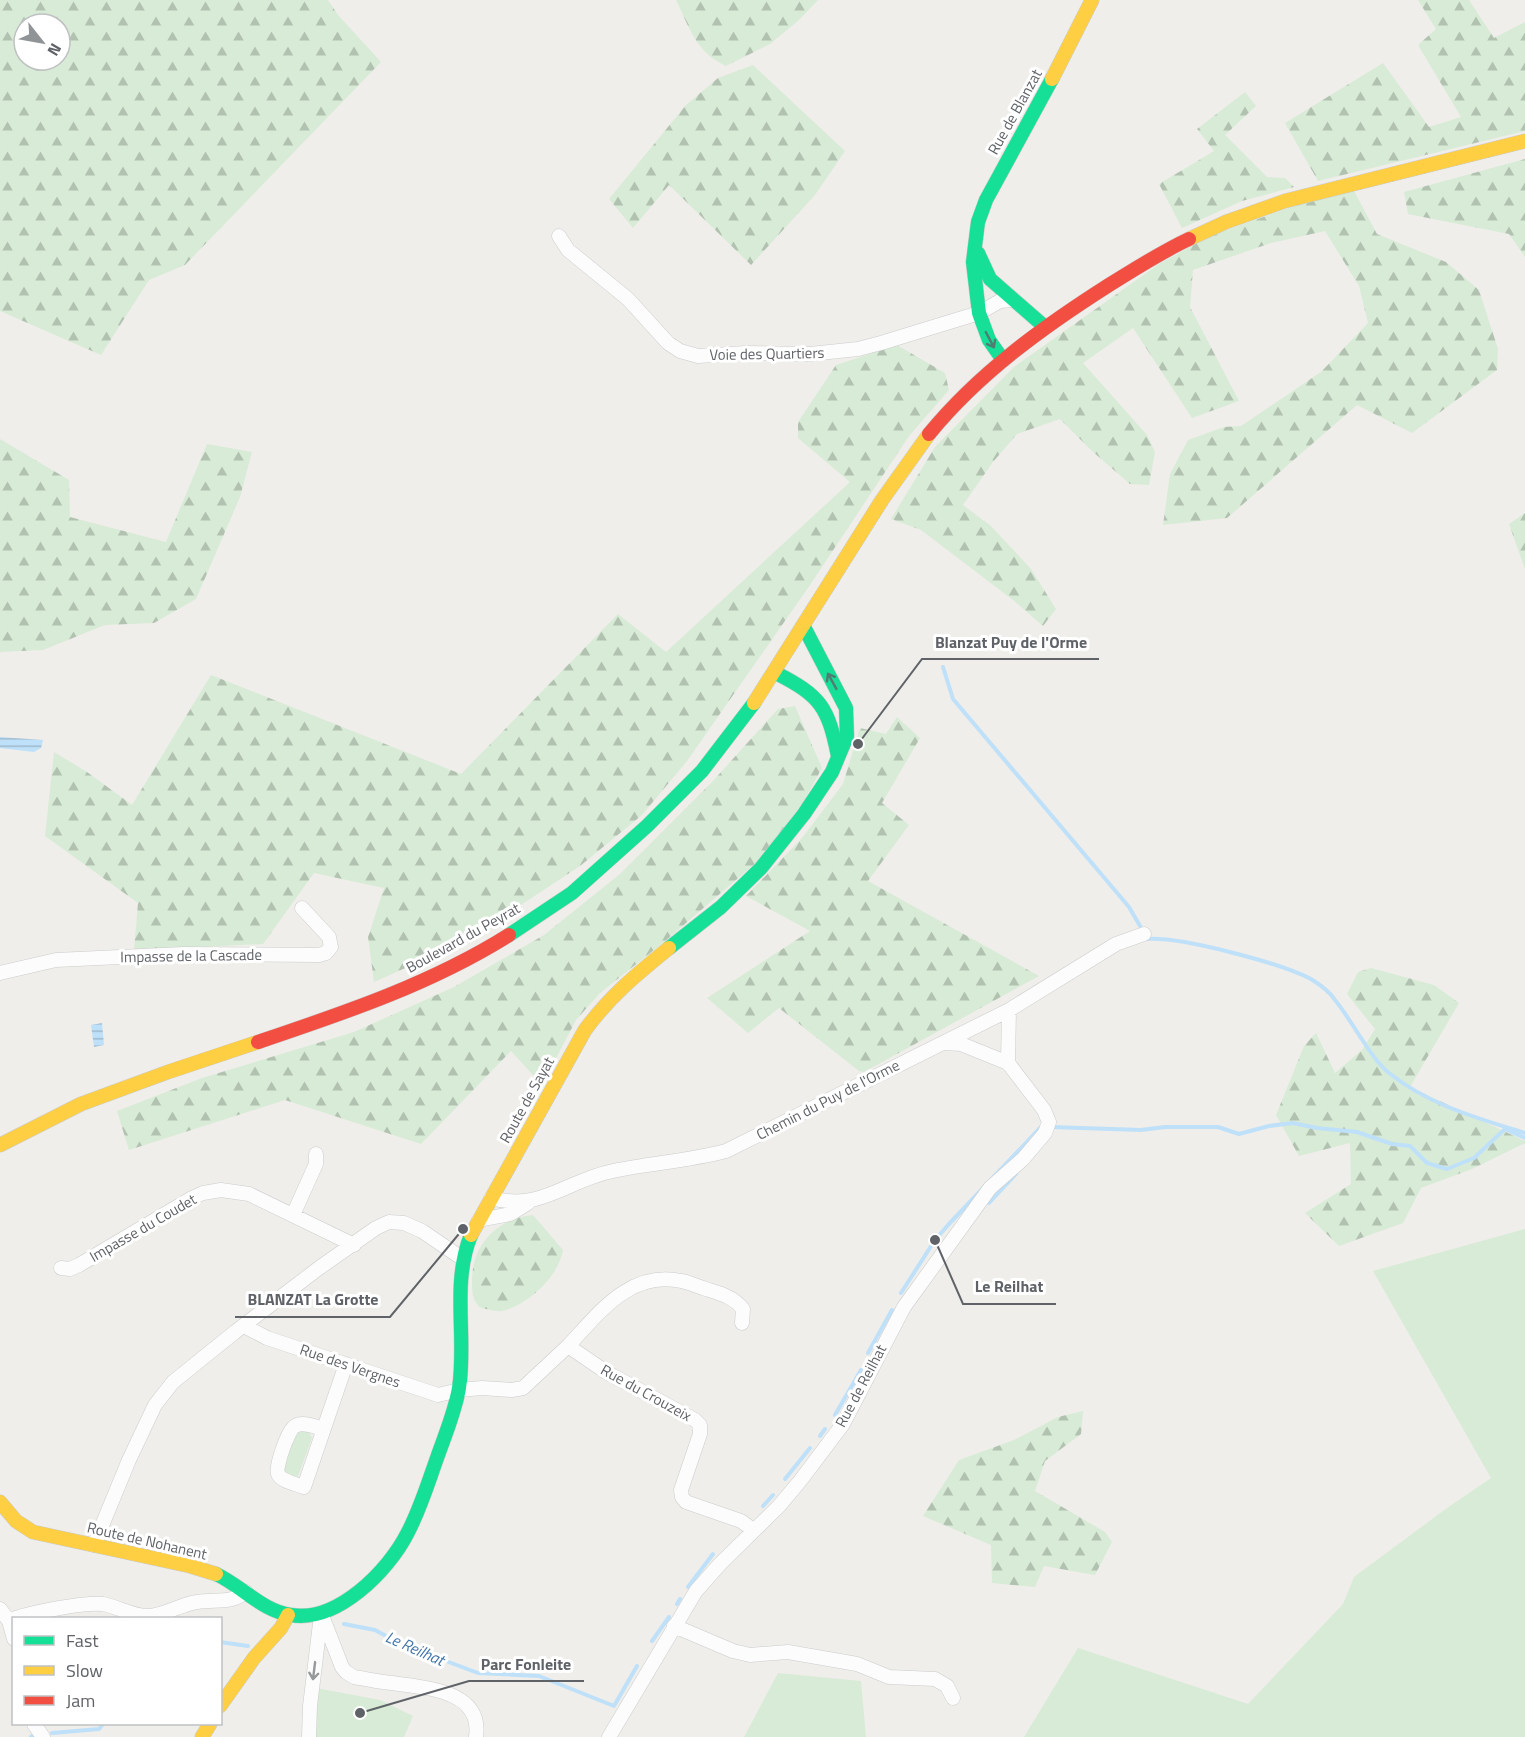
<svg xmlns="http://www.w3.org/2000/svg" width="1525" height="1737" font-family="'Titillium Web',sans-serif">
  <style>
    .green { fill: #d8ebd6 }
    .forest { fill: url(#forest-firs); fill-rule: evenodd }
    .water { fill: url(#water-rules) }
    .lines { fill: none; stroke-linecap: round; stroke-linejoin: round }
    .stream { stroke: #bfe0f9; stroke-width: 4 }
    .street-casing { stroke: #cbcccc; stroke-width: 15 }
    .fast-casing { stroke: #cacacb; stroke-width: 15 }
    .slow-casing { stroke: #cacacb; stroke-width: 15 }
    .jam-casing { stroke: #cacacb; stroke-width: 15 }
    .street { stroke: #fdfcfc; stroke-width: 14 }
    .fast { stroke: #16e098; stroke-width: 14 }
    .slow { stroke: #ffcf43; stroke-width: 14 }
    .jam { stroke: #f24e42; stroke-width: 14 }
    .oneway { stroke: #507c72 }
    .oneway2 { stroke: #96999c }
    .labels { text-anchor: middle; stroke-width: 6; stroke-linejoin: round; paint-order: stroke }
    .street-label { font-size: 15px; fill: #5f6368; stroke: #fff }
    .water-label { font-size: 16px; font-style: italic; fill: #4174aa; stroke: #fff }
    .leader { fill: none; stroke: #5f6368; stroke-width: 2 }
    .callout-dot { fill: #5f6368; stroke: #fff; stroke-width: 2 }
    .callout-label { font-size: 16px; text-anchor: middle; font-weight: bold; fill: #5f6368; stroke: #fff; stroke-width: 6; stroke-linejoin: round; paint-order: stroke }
  </style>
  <defs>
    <pattern id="forest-firs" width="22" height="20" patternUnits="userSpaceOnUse" patternTransform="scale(1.5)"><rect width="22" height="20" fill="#d8ebd6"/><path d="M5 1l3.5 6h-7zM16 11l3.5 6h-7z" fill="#b2c2b1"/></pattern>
    <pattern id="water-rules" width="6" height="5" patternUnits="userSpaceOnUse" patternTransform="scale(1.5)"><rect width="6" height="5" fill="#bfe0f9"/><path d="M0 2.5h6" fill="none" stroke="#9eb9cd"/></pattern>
  </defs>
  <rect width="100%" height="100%" fill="#efeeea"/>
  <path class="green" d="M1525,1229V1737H1024L1078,1648L1248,1704L1343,1604L1354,1577L1447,1508L1491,1478L1373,1271Z
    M305,1430L309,1432L312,1438L298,1476L290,1477L283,1470L294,1435L297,1431Z
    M778,1673L861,1681L866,1737H744Z
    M316,1688L380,1700L413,1716L404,1737H312Z"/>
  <path class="forest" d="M0,0H328L338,15L381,62L185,265L149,280L101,355L0,311ZM24,24H60V60H24Z
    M676,0H818L799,20L770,44L726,66C696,52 690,29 676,0Z
    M1418,0H1469L1494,38L1525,22V131L1318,181L1285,123L1383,63L1429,127L1461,117L1418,45L1436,29Z
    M753,65L845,151L815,195L751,265L669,185L633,228L609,199L686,105L718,78Z
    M1245,92L1256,106L1225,135L1267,177L1285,178L1294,187L1242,201L1182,228L1159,184L1214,151L1197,129Z
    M1525,159V257L1509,234L1408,214L1404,192Z
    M1354,191L1377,234L1446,262L1479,290L1498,349L1497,370L1412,433L1357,405L1227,518L1163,525L1170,474L1188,440L1224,427L1241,426L1321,372L1368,323L1359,286L1325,231L1271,243L1193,270L1190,307L1239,401L1192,418L1133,328L1083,363L1147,435L1155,452L1149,485L1130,484L1092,451L1060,419L1017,434L993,462L963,505L991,526L1031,569L1056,609L1043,626L1013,600L921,530L891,519L935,447L1014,367L1159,264L1210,236L1297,205Z
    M897,345L945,373L949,390L909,436L810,585L687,761L642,815L580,866L468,940L374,982L368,937L384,888L314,873L263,944L134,950L138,903L45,836L54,752L87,772L132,805L211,675L461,774L618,614L666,652L850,482L798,438V422L836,365Z
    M0,439L69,480L70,517L166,542L207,444L252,452L240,497L196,599L154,623L105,625L43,650L0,652Z
    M1525,513V569L1509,524Z
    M795,706L822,768L804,801L758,861L664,942L600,993L576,1020L542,1085L511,1051L421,1144L285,1100L129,1150L117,1111L202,1078L354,1032L454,987L544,935L620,874L712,782L778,709Z
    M897,717L920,738L882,803L909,825L868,881L1039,976L864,1072L859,1071L779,1008L748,1033L707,998L810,931L746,896L802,838L843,784L860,728L886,734Z
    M1371,968L1434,985L1459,1003L1410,1087L1525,1141V1143L1472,1169L1421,1188L1403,1223L1339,1246L1305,1213L1351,1184L1350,1143L1299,1156L1276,1115L1304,1046L1316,1033L1335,1073L1362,1050L1375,1029L1347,994L1358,972Z
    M533,1215L563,1250C559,1276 528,1305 502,1311C496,1312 486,1309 479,1307C472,1298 472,1292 472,1281C472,1244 497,1219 533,1215Z
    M1083,1411L1081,1434L1045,1461L1035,1491L1105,1532L1112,1542L1095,1575L1044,1566L1035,1587L992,1583L991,1545L923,1516L959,1460L1014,1440L1058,1417Z"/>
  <path class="water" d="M0,737L43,740L41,748L34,752L0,748Z
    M102,1023L104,1045L94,1047L91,1025Z"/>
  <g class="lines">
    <path class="stream" d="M943,667L953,699L1129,907L1140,926
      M1148,939C1182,937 1280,963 1311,979C1319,984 1330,992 1335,1000C1351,1019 1371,1059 1389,1073C1429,1105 1477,1118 1525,1133
      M1051,1127L1141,1130L1165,1127H1218L1239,1134L1269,1126L1293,1123L1317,1128L1357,1132L1392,1144L1410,1146L1427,1163L1447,1169L1474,1158L1505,1129L1525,1138
      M989,1203L1016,1174
      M901,1293L935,1240L948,1225L1041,1127
      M868,1353L892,1310
      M835,1415L861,1370
      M820,1436L825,1429
      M785,1479L810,1448
      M763,1506L773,1495
      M688,1587L713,1554
      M677,1604L680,1599
      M344,1624L375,1630L403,1645L478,1673L539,1676L614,1706L637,1666
      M652,1641L669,1617
      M220,1642L248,1646
      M52,1733L99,1729L103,1724
      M31,1737L32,1736"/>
    <g class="street-casing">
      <path id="street" d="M559,236L568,250L628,299L668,343L680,351L698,356L746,353L810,354L858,349L881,343L979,313L1000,301L1014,300
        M0,973L56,960L184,954L319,955L326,953L331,947L329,937L302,908
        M944,1043L961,1044L1008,1063
        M491,1198C541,1212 567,1180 613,1171C650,1163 688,1161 726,1151L1009,1010L1116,944L1144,934
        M293,1215L316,1164V1154
        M479,1220L510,1214L528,1203
        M61,1268L70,1269L79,1265L192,1198L203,1193L221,1190L249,1194L354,1245
        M244,1326L267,1338L438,1395L459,1390L482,1388L512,1390L523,1388L568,1346L606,1372L695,1420L700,1425V1434L681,1490L682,1497L686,1502L741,1521L753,1530
        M568,1346C599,1313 630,1270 681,1281C689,1282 696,1286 703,1288C718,1293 733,1296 743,1309L742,1323
        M323,1429C315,1427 303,1421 295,1426C288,1430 275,1467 278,1474C282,1482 297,1484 304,1487L346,1364
        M94,1545L129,1460L155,1405L173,1382L235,1332L319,1268L376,1228L389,1222L404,1223L422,1231L463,1259
        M0,1609L9,1621L14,1639
        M321,1613L342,1667L346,1672L354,1677C367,1679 379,1682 392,1683C423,1688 483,1689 476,1737
        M16,1618C35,1612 84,1602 103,1604C119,1607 132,1616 148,1616C164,1616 181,1604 197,1602C216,1599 231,1604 246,1592
        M674,1626L733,1651L750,1655L788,1652L857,1664L889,1677L935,1679L947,1686L953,1698
        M34,1724L43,1737
        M309,1737L310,1706L321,1615
        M609,1737L696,1591L720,1564L779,1506L800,1481L843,1424L904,1307L990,1188L1023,1159L1045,1133L1049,1122L1044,1110L1008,1063L1009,1010"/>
    </g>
    <g class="fast-casing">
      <path id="fast" d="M978,253L990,279L1045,327
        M1003,360L989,340L979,313L973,262L978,222L986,200L1052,79
        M776,673C821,696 828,707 838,756
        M509,935L572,893L647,826L702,771L754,703
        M669,948L721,907L761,868L804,814L832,772L847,736L846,708L804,627
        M216,1574C242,1586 262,1611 291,1615C337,1623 388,1571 407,1534C420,1510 428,1483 437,1458C445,1435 455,1412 459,1388C467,1338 451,1284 471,1235"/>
    </g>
    <g class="slow-casing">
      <path id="slow" d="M1052,79L1092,0
        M1189,239L1226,222L1285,201L1525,141
        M754,703L882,500L929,434
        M0,1145L81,1104L168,1072L258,1042
        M471,1235L585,1030C610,996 637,974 669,948
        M0,1502L16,1521L33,1532L190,1566L216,1574
        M220,1706L254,1658L281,1628L288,1615
        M202,1737L210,1724"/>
    </g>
    <g class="jam-casing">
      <path id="jam" d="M929,434C979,373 1043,327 1109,285C1135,269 1161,252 1189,239
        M258,1042C344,1013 431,984 509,935"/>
    </g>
    <use href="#street" class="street"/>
    <use href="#fast" class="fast"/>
    <use href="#slow" class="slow"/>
    <use href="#jam" class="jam"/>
  </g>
  <defs><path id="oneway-shaft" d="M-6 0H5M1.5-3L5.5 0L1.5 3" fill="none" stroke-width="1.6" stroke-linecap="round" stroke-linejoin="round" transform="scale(1.5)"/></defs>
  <g class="oneway">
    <use href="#oneway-shaft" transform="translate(990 340) rotate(62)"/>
    <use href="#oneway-shaft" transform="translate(832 681) rotate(-119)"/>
  </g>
  <use class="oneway2" href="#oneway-shaft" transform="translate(314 1671) rotate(97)"/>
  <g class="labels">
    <g class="street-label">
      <text transform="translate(1015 112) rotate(-61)" y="5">Rue de Blanzat</text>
      <text transform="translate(767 354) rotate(-1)" y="5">Voie des Quartiers</text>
      <text transform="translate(463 938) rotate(-29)" y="5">Boulevard du Peyrat</text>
      <text transform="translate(191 956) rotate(-1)" y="5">Impasse de la Cascade</text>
      <text transform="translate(527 1100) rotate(-61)" y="5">Route de Sayat</text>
      <text transform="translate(828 1100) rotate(-27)" y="5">Chemin du Puy de l'Orme</text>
      <text transform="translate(143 1228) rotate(-30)" y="5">Impasse du Coudet</text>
      <text transform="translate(350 1366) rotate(19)" y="5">Rue des Vergnes</text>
      <text transform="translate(861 1386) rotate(-62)" y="5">Rue de Reilhat</text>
      <text transform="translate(646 1393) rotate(29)" y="5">Rue du Crouzeix</text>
      <text transform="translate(147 1541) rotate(13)" y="5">Route de Nohanent</text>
    </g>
    <g class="water-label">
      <text transform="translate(415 1648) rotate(24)" y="6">Le Reilhat</text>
    </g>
  </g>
  <path class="leader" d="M858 744L922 659H1099M935 1240L963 1304H1056M463 1229L390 1317H235M360 1713L469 1681H584"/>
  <g class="callout-dot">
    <circle cx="858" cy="744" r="6"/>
    <circle cx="935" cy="1240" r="6"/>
    <circle cx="463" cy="1229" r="6"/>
    <circle cx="360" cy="1713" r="6"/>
  </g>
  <g class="callout-label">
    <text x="1011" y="648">Blanzat Puy de l'Orme</text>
    <text x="1009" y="1292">Le Reilhat</text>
    <text x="313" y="1305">BLANZAT La Grotte</text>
    <text x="526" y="1670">Parc Fonleite</text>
  </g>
  <rect x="12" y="1617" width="210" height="108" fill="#ffffff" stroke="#bfc1c3" stroke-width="1.5"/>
  <rect x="24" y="1636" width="30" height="9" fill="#16e098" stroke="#bfc1c3" stroke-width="1.5"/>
  <text x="66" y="1647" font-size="18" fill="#5f6368">Fast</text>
  <rect x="24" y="1666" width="30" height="9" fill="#ffcf43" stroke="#bfc1c3" stroke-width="1.5"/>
  <text x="66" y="1677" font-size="18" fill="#5f6368">Slow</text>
  <rect x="24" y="1696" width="30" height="9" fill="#f24e42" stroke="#bfc1c3" stroke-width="1.5"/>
  <text x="66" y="1707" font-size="18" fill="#5f6368">Jam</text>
  <g transform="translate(42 42) rotate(121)"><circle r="28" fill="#ffffff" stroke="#bfc1c3" stroke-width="1.5"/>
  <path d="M0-4.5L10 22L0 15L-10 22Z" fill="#919496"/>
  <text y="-9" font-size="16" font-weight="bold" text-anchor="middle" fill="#5f6368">N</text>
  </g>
</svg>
